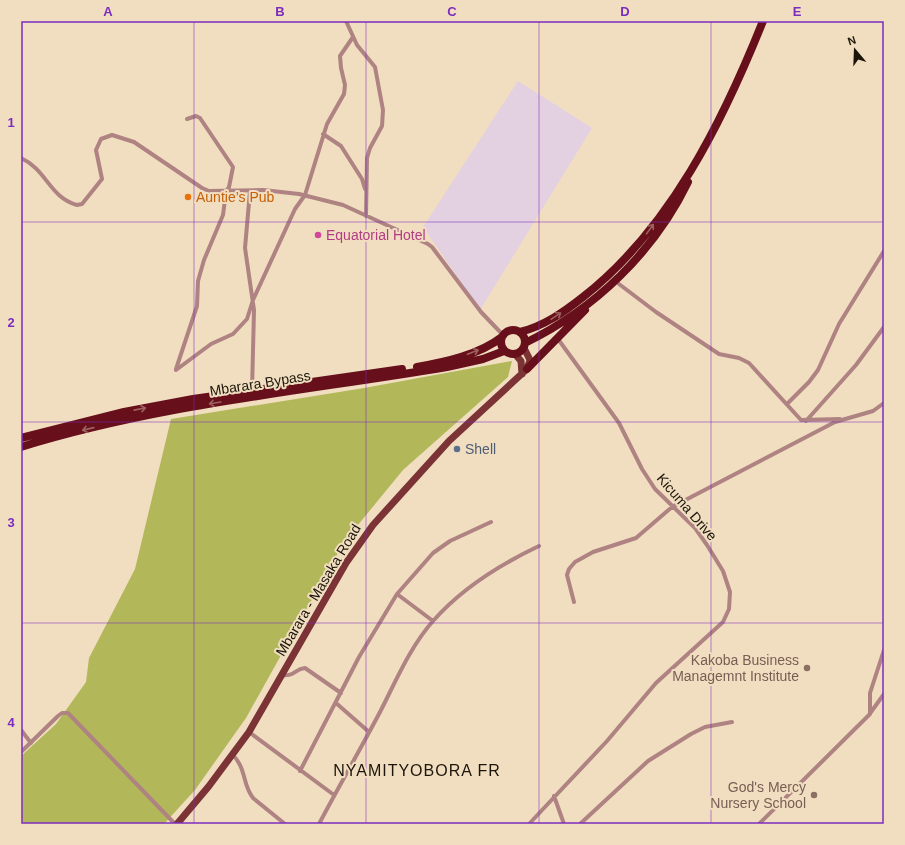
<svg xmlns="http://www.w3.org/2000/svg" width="905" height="845" font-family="Helvetica,sans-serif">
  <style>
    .industrial { fill: #e3d0e0 }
    .forest { fill: #b2b85a }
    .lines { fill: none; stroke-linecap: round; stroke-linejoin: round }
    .street { stroke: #ae8382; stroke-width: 4 }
    .primary { stroke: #7b3336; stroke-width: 7 }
    .highway { stroke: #67101c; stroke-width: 8 }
    .oneway { stroke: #9e625e }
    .grid { fill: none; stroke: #7b2cbf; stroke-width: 1; stroke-opacity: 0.55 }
    .food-dot { fill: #e8710a; stroke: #f1dec0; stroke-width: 1.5 }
    .hotel-dot { fill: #d1479c; stroke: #f1dec0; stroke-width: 1.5 }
    .service-dot { fill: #5c6f8a; stroke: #f1dec0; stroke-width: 1.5 }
    .education-dot { fill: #8d6e63; stroke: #f1dec0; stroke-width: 1.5 }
    .labels { text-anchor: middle; stroke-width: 4; stroke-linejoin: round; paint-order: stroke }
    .food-label { font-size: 14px; fill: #c56008; stroke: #f1dec0; text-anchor: start }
    .hotel-label { font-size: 14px; fill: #b23c85; stroke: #f1dec0; text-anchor: start }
    .street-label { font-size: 14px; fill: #1b150a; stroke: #f1dec0 }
    .service-label { font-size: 14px; fill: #4e5e75; stroke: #f1dec0; text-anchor: start }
    .education-label { font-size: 14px; fill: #785e54; stroke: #f1dec0; text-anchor: end }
    .quarter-label { font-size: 16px; letter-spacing: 1px; fill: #1b150a; stroke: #f1dec0 }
    .neatline { fill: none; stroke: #7b2cbf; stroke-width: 1.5 }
    .grid-label { font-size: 13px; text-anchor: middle; font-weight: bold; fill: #7b2cbf }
  </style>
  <rect width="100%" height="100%" fill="#f1dec0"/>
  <path class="industrial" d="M518,81L592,128L480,310L423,227Z"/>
  <path class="forest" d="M512,361L508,377L403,470L344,542L246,718L195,790L164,824H21V756L56,724L86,682L89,658L135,569L171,419L364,388Z"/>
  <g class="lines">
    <path class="street" d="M346,21L357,45L375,67L383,110L382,126L370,148L367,158L366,216
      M323,134L341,146L362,179L365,189
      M21,158C47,170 49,197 77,205L82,204L102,179L96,150L101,139L112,135L134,142L202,188L209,191L263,190L299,194L343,205L428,244L432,247L481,312L503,335
      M250,191L245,248L254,310L252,391
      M615,281L656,312L719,354L739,358L749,363L801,420L840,419
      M176,369L197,306L198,281L204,260L223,215L226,192L229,187L233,167L200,118L196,116L187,119
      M176,370L211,344L233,334L247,319L253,300L295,209L305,195L327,124L344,94L345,85L341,68L340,56L353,37
      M787,404L809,382L818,370L839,324L884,251
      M806,421L856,365L884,327
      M397,594L433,621
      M574,602L567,575L569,569L575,562L593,552L636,538L672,507L835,422L873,411L884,403
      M281,675C295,677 294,669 305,668L341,693
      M336,703L369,732
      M871,712L884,694
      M21,730L31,743
      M249,732L334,795
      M21,752L58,716L62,713H68L175,824
      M233,755C247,770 242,784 253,798L285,824
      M300,771L359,657L397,594L433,553L450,541L491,522
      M554,796L564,824
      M319,824C339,786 360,750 380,712C396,681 410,647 433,621C462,588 501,564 539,546
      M529,824L607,741L656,683L723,622L729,609L730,592L723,571L707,545L695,528L655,489L642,469L619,423L558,339
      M580,824L648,761L691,734L705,727L732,722
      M759,824L870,714V693L884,650"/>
    <path class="primary" d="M515,354L521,361L522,374
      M177,824L209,786L249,732L346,563L373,525L449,441L527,369L530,360L524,348"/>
    <path class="highway" d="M501 342a12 12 0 1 1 24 0a12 12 0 1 1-24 0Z
      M520,332C544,326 564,312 583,297C670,229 723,121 763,21
      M525,343C595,309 654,252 688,182
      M417,367C445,362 479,355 502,337
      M527,369L585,310
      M21,438L124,412L193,399L402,369
      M21,447C160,404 305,391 447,367L483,359L504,351"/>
  </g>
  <defs><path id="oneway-shaft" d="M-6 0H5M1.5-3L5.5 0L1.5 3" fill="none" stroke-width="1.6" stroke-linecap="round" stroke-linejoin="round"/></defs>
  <g class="oneway">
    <use href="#oneway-shaft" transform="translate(650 229) rotate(-54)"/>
    <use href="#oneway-shaft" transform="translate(556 316) rotate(-34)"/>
    <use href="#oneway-shaft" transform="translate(473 352) rotate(-21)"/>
    <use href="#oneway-shaft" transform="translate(215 403) rotate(171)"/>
    <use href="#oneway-shaft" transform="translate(140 409) rotate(-11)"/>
    <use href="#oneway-shaft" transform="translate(88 429) rotate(167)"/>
  </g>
  <path class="grid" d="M194,21V824M366,21V824M539,21V824M711,21V824M21,222H884M21,422H884M21,623H884"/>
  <circle class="food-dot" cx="188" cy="197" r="4"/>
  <circle class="hotel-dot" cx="318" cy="235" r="4"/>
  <circle class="service-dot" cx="457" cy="449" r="4"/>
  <g class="education-dot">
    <circle cx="807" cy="668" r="4"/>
    <circle cx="814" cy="795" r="4"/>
  </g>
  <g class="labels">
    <g class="food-label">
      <text x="196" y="202">Auntie’s Pub</text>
    </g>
    <g class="hotel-label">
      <text x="326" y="240">Equatorial Hotel</text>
    </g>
    <g class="street-label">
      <text transform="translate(260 383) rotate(-9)" y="5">Mbarara Bypass</text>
      <text transform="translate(687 507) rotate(49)" y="5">Kicuma Drive</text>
      <text transform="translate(318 590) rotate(-59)" y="5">Mbarara - Masaka Road</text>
    </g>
    <g class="service-label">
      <text x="465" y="454">Shell</text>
    </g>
    <g class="education-label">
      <text x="799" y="665">Kakoba Business<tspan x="799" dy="16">Managemnt Institute</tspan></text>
      <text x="806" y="792">God's Mercy<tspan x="806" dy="16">Nursery School</tspan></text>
    </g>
    <g class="quarter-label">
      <text x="417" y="776">NYAMITYOBORA FR</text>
    </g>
  </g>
  <rect width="905" height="845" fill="none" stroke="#f1dec0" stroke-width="44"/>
  <g transform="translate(855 50) rotate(341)" stroke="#f1dec0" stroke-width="3" paint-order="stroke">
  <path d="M0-3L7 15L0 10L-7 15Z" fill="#1b150a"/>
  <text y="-6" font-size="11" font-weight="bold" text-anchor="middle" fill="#1b150a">N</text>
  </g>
  <rect x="22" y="22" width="861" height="801" class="neatline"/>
  <g class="grid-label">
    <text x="108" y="16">A</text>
    <text x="280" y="16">B</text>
    <text x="452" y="16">C</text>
    <text x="625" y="16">D</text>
    <text x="797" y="16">E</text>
    <text x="11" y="127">1</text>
    <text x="11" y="327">2</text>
    <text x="11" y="527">3</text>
    <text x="11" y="727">4</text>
  </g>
</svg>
